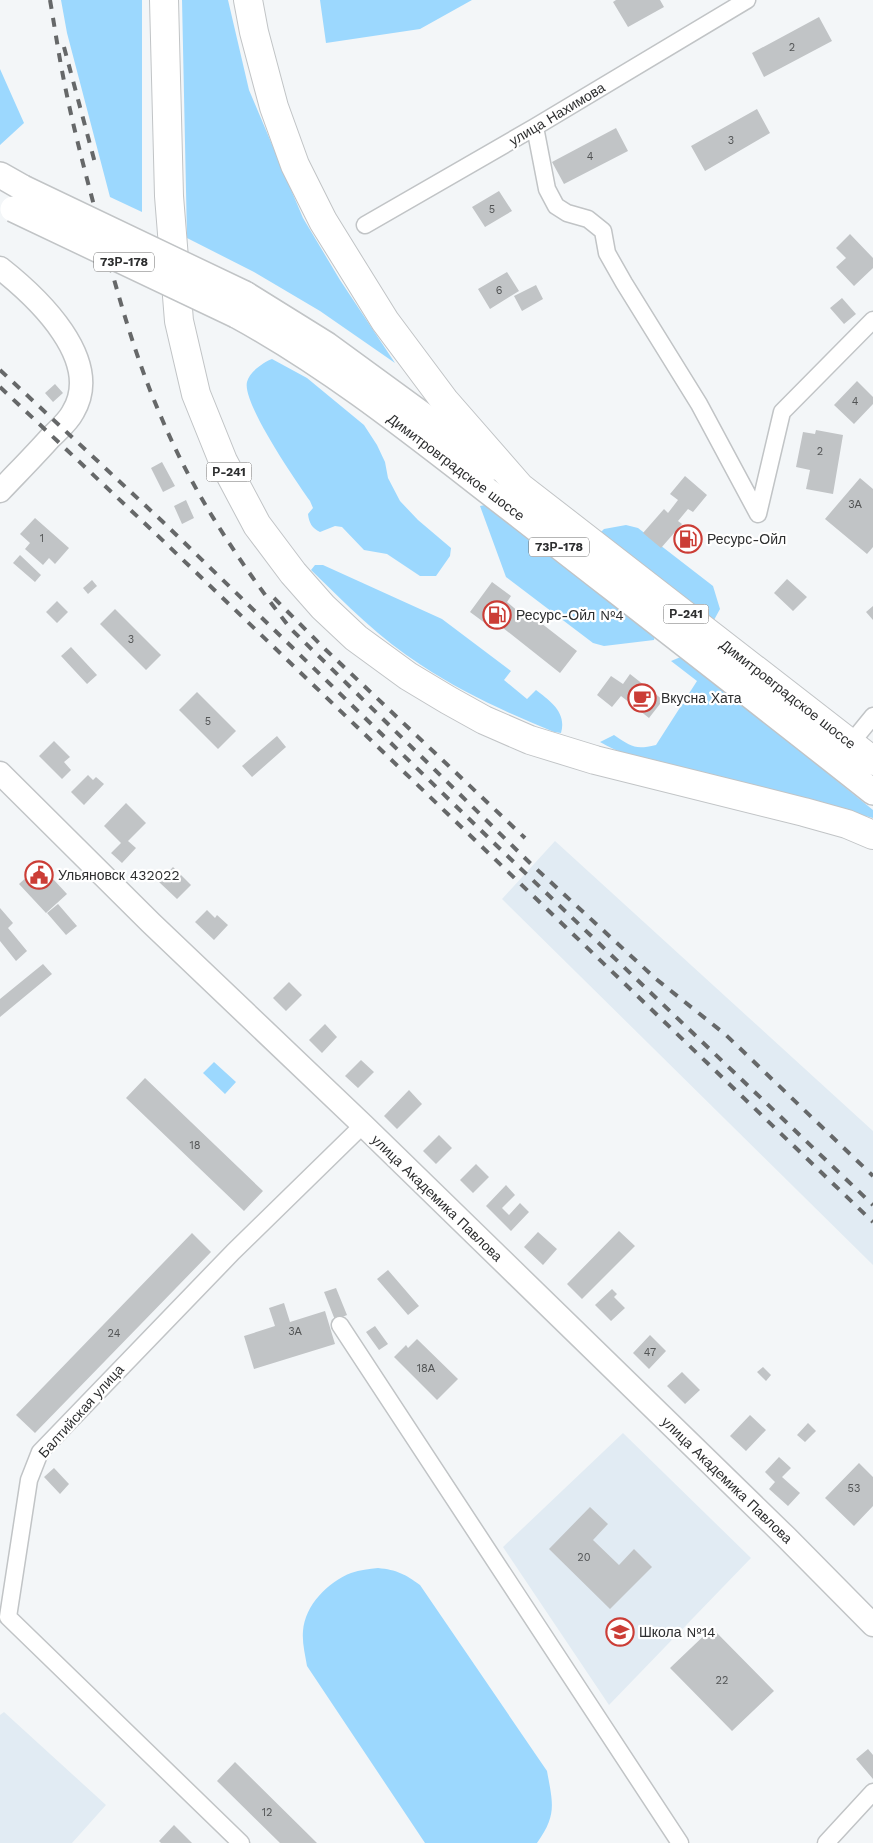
<svg xmlns="http://www.w3.org/2000/svg" width="873" height="1843" font-family="'Work Sans',sans-serif">
  <style>
    .built { fill: #e1ebf3 }
    .green { fill: #9cd8fe }
    .building { fill: #c1c4c6 }
    .lines { fill: none; stroke-linecap: round; stroke-linejoin: round }
    .street-casing { stroke: #c1c4c6; stroke-width: 19 }
    .secondary-casing { stroke: #c1c4c6; stroke-width: 25 }
    .primary-casing { stroke: #c1c4c6; stroke-width: 28 }
    .highway-casing { stroke: #c1c4c6; stroke-width: 30 }
    .street { stroke: #fff; stroke-width: 16 }
    .secondary { stroke: #fff; stroke-width: 22 }
    .primary { stroke: #fff; stroke-width: 25 }
    .highway { stroke: #fff; stroke-width: 28 }
    .rail { stroke: #666869; stroke-width: 4; stroke-dasharray: 9 9; stroke-linecap: butt }
    .primary-bridge-casing { stroke: #c1c4c6; stroke-width: 28; stroke-linecap: butt }
    .primary-bridge { stroke: #fff; stroke-width: 25 }
    .labels { text-anchor: middle; stroke-width: 4.5; stroke-linejoin: round; paint-order: stroke }
    .number-label { font-size: 11px; fill: #525455 }
    .shield { fill: #fff; stroke: #6c6d6d; stroke-width: 1 }
    .shield-label { font-size: 12px; font-weight: bold; fill: #2d2e2f }
    .street-label { font-size: 14px; fill: #2d2e2f; stroke: #fff }
    .poi-label { font-size: 14px; fill: #2d2e2f; stroke: #fff; text-anchor: start }
  </style>
  <rect width="100%" height="100%" fill="#f3f6f8"/>
  <path class="built" d="M555,841L873,1131V1265L502,899Z
    M623,1433L751,1558L609,1705L503,1547Z
    M4,1712L106,1805L72,1843H0V1715Z"/>
  <path class="green" d="M61,0H142V212L110,197L67,33Z
    M182,0H228L249,90L303,218L340,280L395,363L320,311L254,272L187,238Z
    M320,0H472L420,29L326,43Z
    M0,69L24,123L0,145Z
    M272,359L307,378L364,425L377,445L385,462L388,478L400,501L418,520L451,548L450,556L436,576H420L387,554L364,550L342,527L335,526L320,532C312,528 309,523 308,514L313,508L310,501C296,481 242,403 247,382C249,372 264,362 272,359Z
    M490,504L655,633L654,640L604,646L593,643L506,577L480,506Z
    M626,525L638,528L713,586L720,609L714,620L600,533L604,529Z
    M315,565H323L442,619L511,671L504,680L527,699L536,690C550,701 567,712 561,733L554,732C508,713 463,693 421,665C380,639 346,604 311,570Z
    M683,656L873,810V818C817,803 762,788 706,774C671,766 631,760 600,742L614,735C632,747 635,750 656,745L697,681L671,661Z
    M214,1062L236,1082L225,1094L203,1073Z
    M378,1568C397,1570 405,1574 420,1585L547,1771C553,1804 557,1815 537,1843H425L307,1666C305,1654 302,1643 303,1631C305,1605 328,1582 351,1573C360,1570 369,1569 378,1568Z"/>
  <path class="building" d="M616,0H660L664,7L628,27L613,2Z
    M819,17L832,41L764,77L752,53Z
    M757,109L770,133L705,171L691,146Z
    M616,128L628,151L564,184L552,162Z
    M499,191L512,211L485,227L472,207Z
    M850,234L873,258V268L854,286L836,267L846,258L836,248Z
    M507,272L519,291L490,309L478,289Z
    M536,285L543,299L522,311L514,296Z
    M842,298L856,314L844,324L830,308Z
    M857,381L873,397V404L854,424L834,405Z
    M55,384L63,393L53,402L45,393Z
    M816,430L843,435L833,494L806,489L810,470L796,467L803,432L815,434Z
    M162,462L175,486L163,492L151,468Z
    M685,476L707,495L693,512L688,509L678,521L682,524L661,548L643,533L664,509L668,513L678,500L670,494Z
    M860,478L873,489V547L867,554L825,519Z
    M186,500L194,518L182,524L174,506Z
    M35,518L69,548L55,564L49,558L43,565L25,549L30,543L20,534Z
    M20,555L41,575L35,582L13,563Z
    M787,579L807,597L793,611L774,593Z
    M92,580L97,586L88,594L83,588Z
    M492,582L511,596L507,602L520,613L523,609L577,651L560,673L493,620L489,626L470,612Z
    M57,601L68,612L57,623L46,612Z
    M873,606V620L866,612Z
    M115,609L161,655L146,670L100,624Z
    M71,647L97,675L87,684L61,656Z
    M630,674L663,700L649,718L621,696L612,707L597,695L611,676L623,684Z
    M197,692L236,731L218,749L179,710Z
    M277,736L286,747L252,777L242,766Z
    M54,741L70,757L64,762L71,770L62,779L39,756Z
    M88,775L93,780L96,777L104,784L84,805L71,792Z
    M126,803L146,823L128,841L136,848L122,863L111,853L121,843L104,826Z
    M40,865L67,894L46,913L19,884Z
    M173,867L191,885L177,899L159,882Z
    M58,904L77,926L66,935L47,913Z
    M0,908L13,923L8,928L27,951L16,961L0,941Z
    M207,910L215,918L217,915L228,925L214,940L195,922Z
    M43,964L52,974L0,1017V999Z
    M289,982L302,995L286,1011L273,998Z
    M325,1024L337,1037L322,1053L309,1040Z
    M361,1060L374,1072L358,1088L345,1076Z
    M145,1078L263,1191L244,1211L126,1098Z
    M409,1090L422,1104L397,1129L384,1116Z
    M439,1135L452,1148L436,1164L423,1151Z
    M476,1164L489,1177L473,1193L460,1180Z
    M506,1185L515,1195L502,1208L509,1215L520,1203L529,1212L511,1231L486,1206Z
    M619,1231L635,1246L582,1299L567,1284Z
    M538,1232L557,1249L543,1265L524,1247Z
    M192,1233L211,1252L35,1433L16,1415Z
    M388,1270L419,1306L408,1315L377,1279Z
    M336,1288L347,1315L335,1320L324,1292Z
    M612,1289L617,1294L614,1297L625,1308L611,1321L595,1305Z
    M284,1303L290,1322L325,1311L335,1344L254,1369L244,1336L275,1326L269,1308Z
    M375,1326L388,1344L379,1350L366,1332Z
    M650,1335L666,1351L649,1369L633,1353Z
    M417,1339L458,1379L437,1400L394,1357L406,1345L408,1348Z
    M763,1367L771,1375L766,1381L757,1372Z
    M682,1372L700,1390L685,1404L667,1386Z
    M750,1415L766,1430L746,1451L730,1436Z
    M808,1423L816,1431L805,1442L797,1435Z
    M779,1457L791,1468L782,1477L800,1493L788,1506L769,1489L775,1482L765,1472Z
    M859,1463L873,1477V1506L854,1526L825,1498Z
    M54,1468L69,1484L60,1494L44,1477Z
    M590,1507L608,1524L593,1540L619,1565L634,1549L652,1567L610,1609L549,1549Z
    M712,1628L774,1691L732,1731L670,1668Z
    M868,1749L873,1755V1779L856,1759Z
    M235,1762L317,1843H280L217,1781Z
    M174,1825L192,1843H161L159,1841Z"/>
  <g class="lines">
    <g class="street-casing">
      <path id="street" d="M535,127L547,189L556,206L567,213L588,219L603,231L607,253L624,283L699,404L758,514
        M365,225L535,127L747,0
        M758,514L782,412L873,320
        M851,743L873,716
        M340,1325L680,1843
        M241,1843L8,1617L29,1480L40,1452L233,1252L363,1125
        M826,1843L873,1792"/>
    </g>
    <g class="secondary-casing">
      <path id="secondary" d="M0,268C38,298 104,360 73,412C68,422 58,430 50,438C34,456 17,473 0,491
        M0,773L151,923L363,1125L786,1537L873,1625"/>
    </g>
    <g class="primary-casing">
      <path id="primary" d="M0,175L23,188
        M245,294L327,345L494,467
        M236,315C337,370 429,446 520,516C638,608 756,699 873,792"/>
    </g>
    <g class="highway-casing">
      <path id="highway" d="M164,0L169,196L179,321L196,394L223,461L257,525L293,573L323,607L356,638L408,676L448,700L484,720L530,740L595,760L804,812L847,824L873,835
        M248,0L254,32L274,107L295,165L323,221L385,321L444,400L520,487L873,761"/>
    </g>
    <use href="#street" class="street"/>
    <use href="#secondary" class="secondary"/>
    <use href="#primary" class="primary"/>
    <use href="#highway" class="highway"/>
    <path class="rail" d="M50,0C55,29 59,57 65,86C75,136 89,186 102,236C119,298 136,360 162,419C194,495 240,563 290,628L531,864L656,979L726,1035L873,1176
      M64,47L95,163
      M0,370L163,522L496,845L873,1205
      M0,387L156,534L873,1222
      M274,598L326,650L525,838"/>
    <g class="primary-bridge-casing">
      <path id="primary-bridge" d="M23,188L245,294
        M13,209L236,315"/>
    </g>
    <use href="#primary-bridge" class="primary-bridge"/>
  </g>
  <defs>
    <g id="fuel-ring" transform="scale(1.4375)"><circle r="9.5" fill="#fff" stroke="#cb3d36" stroke-width="1.5"/><path d="M-5.5-6h7V0h2V4h1.3V-2.5L3-4.5l.8-.8L6-3V5H2.5V1h-1V6h-7ZM-4.2-4.7v3.2H.2V-4.7Z" fill="#cb3d36"/></g>
    <g id="cafe-ring" transform="scale(1.4375)"><circle r="9.5" fill="#fff" stroke="#cb3d36" stroke-width="1.5"/><path d="M-5.5-4.5H6V0H3Q3 3.5 0 3.5H-2.5Q-5.5 3.5-5.5 0ZM3-3.2v2h1.7v-2ZM-6 4.5H4V6H-6Z" fill="#cb3d36"/></g>
    <g id="civic-ring" transform="scale(1.4375)"><circle r="9.5" fill="#fff" stroke="#cb3d36" stroke-width="1.5"/><path d="M-.6-6.5H3V-4.5H.6V-3L4-1V1h2V6H-6V1h2V-1L-.6-3ZM-1.2 2.5V6h2.4V2.5Z" fill="#cb3d36"/></g>
    <g id="school-ring" transform="scale(1.4375)"><circle r="9.5" fill="#fff" stroke="#cb3d36" stroke-width="1.5"/><path d="M0-5L7-2L0 1L-7-2ZM-4 1L0 2.5L4 1V4Q0 6-4 4Z" fill="#cb3d36"/></g>
  </defs>
  <g fill-rule="evenodd">
    <use href="#fuel-ring" x="688" y="539"/>
    <use href="#fuel-ring" x="497" y="615"/>
    <use href="#cafe-ring" x="642" y="698"/>
    <use href="#civic-ring" x="39" y="875"/>
    <use href="#school-ring" x="620" y="1632"/>
  </g>
  <g class="labels">
    <g class="number-label">
      <text x="792" y="51">2</text>
      <text x="731" y="144">3</text>
      <text x="590" y="160">4</text>
      <text x="492" y="213">5</text>
      <text x="499" y="294">6</text>
      <text x="855" y="405">4</text>
      <text x="820" y="455">2</text>
      <text x="855" y="508">3А</text>
      <text x="42" y="542">1</text>
      <text x="131" y="643">3</text>
      <text x="208" y="725">5</text>
      <text x="195" y="1149">18</text>
      <text x="295" y="1335">3А</text>
      <text x="114" y="1337">24</text>
      <text x="650" y="1356">47</text>
      <text x="426" y="1372">18А</text>
      <text x="854" y="1492">53</text>
      <text x="584" y="1561">20</text>
      <text x="722" y="1684">22</text>
      <text x="267" y="1816">12</text>
    </g>
    <g class="shield">
      <rect x="94" y="252.5" width="60" height="19" rx="4"/>
      <rect x="206.5" y="462.5" width="45" height="19" rx="4"/>
      <rect x="529" y="537.5" width="60" height="19" rx="4"/>
      <rect x="663.5" y="604.5" width="45" height="19" rx="4"/>
    </g>
    <g class="shield-label">
      <text x="124" y="266">73Р-178</text>
      <text x="229" y="476">Р-241</text>
      <text x="559" y="551">73Р-178</text>
      <text x="686" y="618">Р-241</text>
    </g>
    <g class="street-label">
      <text transform="translate(557 114) rotate(-31)" y="5">улица Нахимова</text>
      <text transform="translate(456 467) rotate(37)" y="5">Димитровградское шоссе</text>
      <text transform="translate(788 694) rotate(38)" y="5">Димитровградское шоссе</text>
      <text transform="translate(437 1198) rotate(44)" y="5">улица Академика Павлова</text>
      <text transform="translate(81 1411) rotate(-48)" y="5">Балтийская улица</text>
      <text transform="translate(727 1480) rotate(44)" y="5">улица Академика Павлова</text>
    </g>
    <g class="poi-label">
      <text x="707" y="544">Ресурс-Ойл</text>
      <text x="516" y="620">Ресурс-Ойл №4</text>
      <text x="661" y="703">Вкусна Хата</text>
      <text x="58" y="880">Ульяновск 432022</text>
      <text x="639" y="1637">Школа №14</text>
    </g>
  </g>
</svg>
